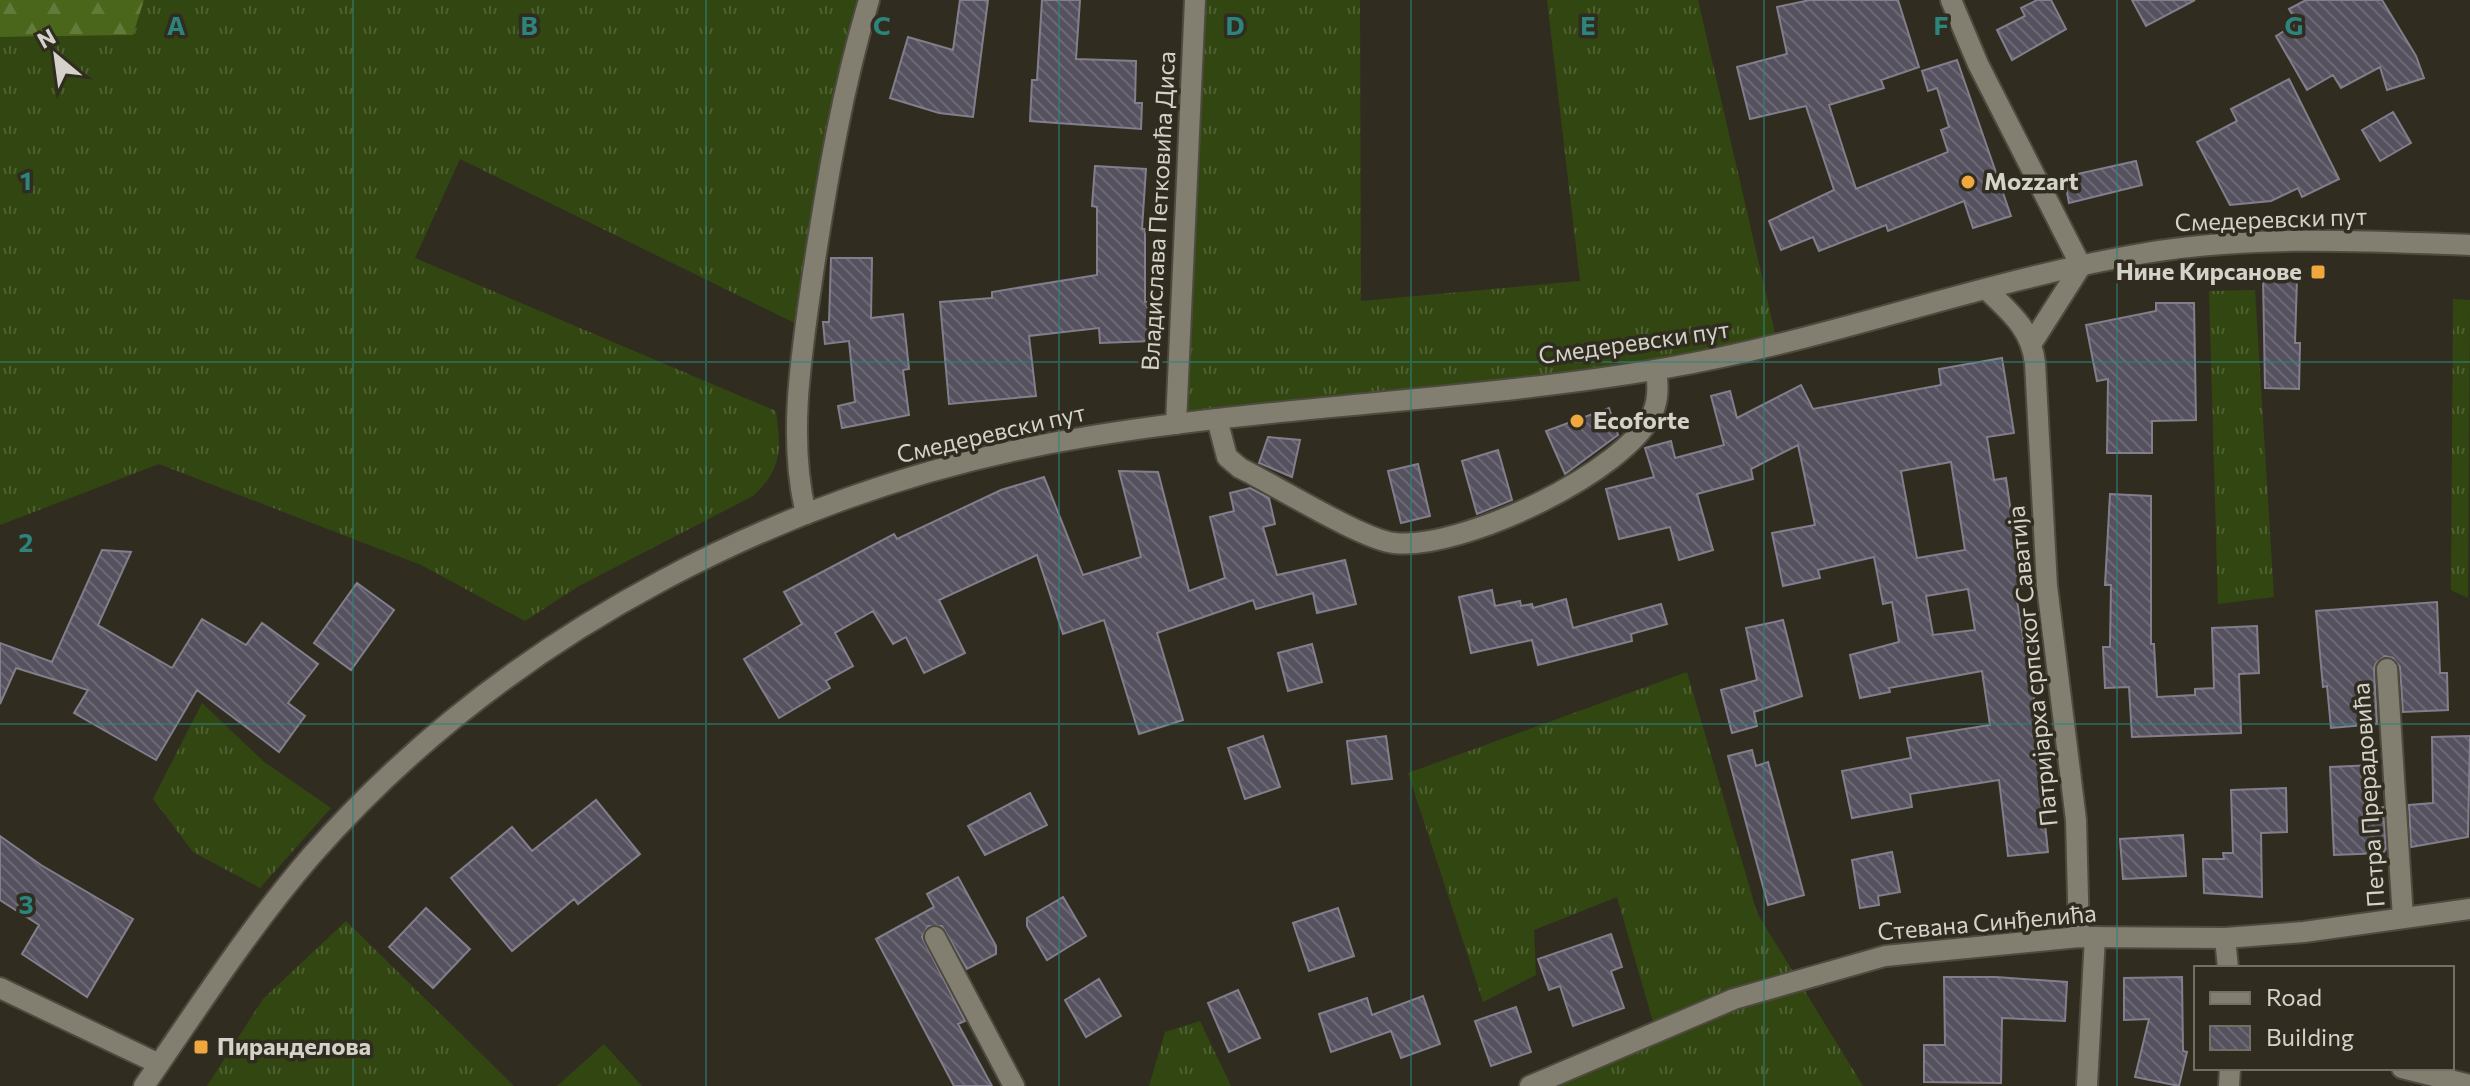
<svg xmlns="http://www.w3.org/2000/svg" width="2470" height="1086" font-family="Commissioner,sans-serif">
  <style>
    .grass { fill: url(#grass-tufts) }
    .forest { fill: url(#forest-firs) }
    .building { fill: url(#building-back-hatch); stroke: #827e8c; stroke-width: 2; fill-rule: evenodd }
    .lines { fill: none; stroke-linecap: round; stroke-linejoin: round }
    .minor-casing { stroke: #4d4a3f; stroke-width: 24 }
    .tertiary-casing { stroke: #4d4a3f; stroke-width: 24 }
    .secondary-casing { stroke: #4d4a3f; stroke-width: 24 }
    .minor { stroke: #827e70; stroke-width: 20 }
    .tertiary { stroke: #827e70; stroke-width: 20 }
    .secondary { stroke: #827e70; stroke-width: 20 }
    .grid { fill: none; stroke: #2d847c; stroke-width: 2; stroke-opacity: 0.55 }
    .poi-dot { fill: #efa73e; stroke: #302d20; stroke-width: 3 }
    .labels { text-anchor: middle; stroke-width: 7; stroke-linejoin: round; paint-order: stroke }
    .poi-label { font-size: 24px; font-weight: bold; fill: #d4d2ca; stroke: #302d20; text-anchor: start }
    .street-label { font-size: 24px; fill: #d4d2ca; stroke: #302d20 }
    .grid-label { font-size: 26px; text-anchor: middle; font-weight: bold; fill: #2d847c; stroke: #302d20; stroke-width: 7; stroke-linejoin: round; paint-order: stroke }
  </style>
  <defs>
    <pattern id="grass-tufts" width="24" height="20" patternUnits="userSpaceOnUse" patternTransform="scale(2)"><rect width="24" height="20" fill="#324611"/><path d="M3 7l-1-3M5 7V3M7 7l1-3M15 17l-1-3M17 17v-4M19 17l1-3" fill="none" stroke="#4f6032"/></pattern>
    <pattern id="forest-firs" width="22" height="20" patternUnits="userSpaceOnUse" patternTransform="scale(2)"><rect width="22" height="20" fill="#4a661a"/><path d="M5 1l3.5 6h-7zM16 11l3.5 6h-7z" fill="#637b3a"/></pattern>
    <pattern id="building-back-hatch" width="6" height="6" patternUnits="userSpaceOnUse" patternTransform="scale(2)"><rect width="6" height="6" fill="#55515e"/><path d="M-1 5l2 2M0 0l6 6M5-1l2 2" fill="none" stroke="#6d6974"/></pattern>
  </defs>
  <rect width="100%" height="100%" fill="#302d20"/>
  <path class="grass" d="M144,0H871L805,328L460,159L415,258L776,411C781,449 783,468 753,496L579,586L525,621L421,565L159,464L0,525V37L133,35Z
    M1195,0H1360L1361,301L1580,281L1547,0H1698L1778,346L1176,424Z
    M2255,290L2274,597L2218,604L2209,291Z
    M2453,299L2470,300L2468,598L2451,590Z
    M1687,672L1757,913L1863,1086H1530L1656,1032L1617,897L1534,930L1536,975L1483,1002L1408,773Z
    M202,703L263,761L331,808L260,888L193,852L153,799Z
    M346,921L514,1086H207L263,999Z
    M1200,1021L1231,1086H1149L1165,1032Z
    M604,1044L642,1086H557Z"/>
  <path class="forest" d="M0,0H144L133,35L0,37Z"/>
  <path class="building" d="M960,0H988L973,117L939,113L890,98L908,37L953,50Z
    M1042,0H1080L1076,59L1136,61L1135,103H1142L1141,129L1030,121L1032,80H1037Z
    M1810,0H1898L1919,67L1881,80L1884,88L1829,105L1856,189L1948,152L1941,130L1949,127L1937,88L1928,91L1922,71L1957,60L2011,216L1973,228L1964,201L1888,231L1886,225L1819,251L1813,237L1781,250L1769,221L1834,190L1806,106L1750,119L1737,67L1787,54L1777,7Z
    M2037,0H2051L2066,29L2012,60L1997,30L2025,16L2021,8Z
    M2132,0H2195L2146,26Z
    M2306,0H2382L2416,56L2424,78L2387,90L2380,67L2341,88L2333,75L2307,90L2276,36L2297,23L2289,9Z
    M2289,79L2339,179L2302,197L2298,188L2271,201L2230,205L2197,142L2237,121L2231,109Z
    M2393,112L2411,143L2380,161L2362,130Z
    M2136,161L2142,185L2069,203L2064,177Z
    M1095,166L1146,169L1142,229H1145V302H1150L1152,341L1100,343L1099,328L1029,336L1036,396L949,404L940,302L992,298V292L1097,275V207L1092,206Z
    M831,258H872L871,318L903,314L909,369L903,370L909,415L842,428L838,406L855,402L849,341L825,344L823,322H829Z
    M2263,277L2297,278L2295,343H2300L2299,389L2265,388Z
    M2156,303H2194L2196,420L2152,421V453H2107L2108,379L2097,381L2086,325L2156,311Z
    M2002,358L2014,433L1987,437L1994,480L2006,478L2022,588L2015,589L2024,643L2038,641L2044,689L2033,691L2047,794L2042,795L2048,852L2008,856L1999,780L1910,794L1912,807L1852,818L1842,771L1911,758L1907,738L1990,725L1982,671L1889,688L1890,692L1860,698L1850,655L1899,642L1892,602L1883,604L1874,557L1818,570L1820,578L1783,586L1772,533L1815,525L1798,445L1751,469L1753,479L1697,494L1713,550L1679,560L1670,527L1619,539L1606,489L1654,477L1645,448L1671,441L1675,458L1724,445L1711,396L1730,391L1737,418L1801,385L1813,409L1941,385L1939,369ZM1951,462L1965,550L1917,558L1901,471ZM1968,589L1975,630L1933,635L1926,596Z
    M1609,408L1618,435L1565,474L1546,431Z
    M1268,437L1300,440L1292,477L1259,463Z
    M1498,450L1512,500L1477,514L1462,461Z
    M1418,464L1430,516L1401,523L1388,471Z
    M1119,471L1158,472L1189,591L1225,578L1210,517L1234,511L1230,493L1250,488L1269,498L1275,524L1263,527L1277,575L1345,560L1356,604L1317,613L1313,593L1256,609L1253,600L1157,633L1183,720L1139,734L1104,620L1063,634L1037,555L939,600L965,653L924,673L906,637L893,644L873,611L835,633L853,666L826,681L830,688L779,718L744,659L802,624L784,592L894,534L897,539L1001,490L1044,477L1083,575L1141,557Z
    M2110,494L2151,496V644H2154L2157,697L2195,695V689L2214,688L2212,628L2257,626L2259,673L2239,674L2241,733L2132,737L2129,687L2105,688L2103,647H2110L2111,585H2105Z
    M102,550L131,552L98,625L172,668L202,619L246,645L262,623L318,664L288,703L305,716L279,752L197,690L156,760L74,713L88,690L16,668L0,704V643L52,662Z
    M357,583L394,610L351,670L314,643Z
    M1492,590L1495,606L1520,601L1521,606L1532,604L1533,608L1566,599L1573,628L1661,604L1667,624L1631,634L1632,641L1538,665L1532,640L1471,653L1459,597Z
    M2437,602L2440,673H2447L2448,710L2403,712L2400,667L2393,658L2385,656L2376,663L2374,669L2377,724L2331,728L2327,686L2323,687L2316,611Z
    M1783,620L1802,696L1754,712L1757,726L1732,733L1721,690L1757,680L1746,628Z
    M1312,644L1322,682L1288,691L1278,653Z
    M1263,736L1280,787L1245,799L1228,748Z
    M1386,736L1392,779L1352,784L1347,741Z
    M2470,736L2468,837L2411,847L2409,805L2433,803L2432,737Z
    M1752,750L1756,766L1768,762L1804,895L1768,905L1728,756Z
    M2373,765L2375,808L2383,807L2386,849L2383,853L2334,855L2330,767Z
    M2286,788L2287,832L2261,833L2262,897L2204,893L2203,859H2224L2223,853H2233L2231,790Z
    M1030,793L1047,825L985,855L968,826Z
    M596,800L640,854L578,904L574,899L512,951L451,878L512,827L532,851Z
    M2183,835L2186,876L2123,879L2120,839Z
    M0,836L41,865L133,919L87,997L22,954L39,925L0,900Z
    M1892,852L1900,892L1878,896L1879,905L1860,908L1852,860Z
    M958,877L996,946V954L967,969L942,926H928L922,937L965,1021L958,1024L992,1086H954L876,939L934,907L927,894Z
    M1063,897L1086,936L1047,960L1027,926V918Z
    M426,908L470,949L433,988L389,947Z
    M1338,908L1354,956L1309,971L1293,923Z
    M1611,934L1622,967L1611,971L1624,1008L1573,1026L1560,986L1549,990L1538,959Z
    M1944,977H1996L2067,982L2065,1021L2002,1018L2001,1083L1924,1082V1045H1945Z
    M2182,977L2183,1051L2187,1052L2179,1086L2135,1077L2149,1019L2124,1020V978Z
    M1099,979L1121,1016L1086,1037L1065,1000Z
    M1238,990L1260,1038L1229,1052L1208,1003Z
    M1423,996L1440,1044L1401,1058L1391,1031L1331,1052L1319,1014L1367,998L1372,1015Z
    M1516,1007L1531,1052L1491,1066L1475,1021Z"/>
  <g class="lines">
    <g class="minor-casing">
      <path id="minor" d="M1987,290C2011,313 2031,329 2035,363L2047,586L2076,820L2079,937
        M2032,343L2081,266
        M1217,419L1227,457L1240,468C1275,485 1361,539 1394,543C1459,551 1628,472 1653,412C1659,398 1658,384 1656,370
        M1176,424L1195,0
        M2387,669L2403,918
        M935,937L1014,1086
        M2225,938L2228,968
        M0,988L159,1064
        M2402,1068L2470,1085
        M2087,1086L2095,937
        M2229,1086L2230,1068"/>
    </g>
    <g class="tertiary-casing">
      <path id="tertiary" d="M1951,0L1978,64L2081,266
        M806,514C787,437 802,351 813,273C827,181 842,90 869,0
        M1530,1086L1734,999L1885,956L2079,937L2225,938L2304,932L2470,909"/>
    </g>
    <g class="secondary-casing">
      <path id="secondary" d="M144,1086C198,1008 250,927 312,855C508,632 794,484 1086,437C1278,405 1474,401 1666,368C1829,340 1984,280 2146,253C2252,235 2363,241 2470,245"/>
    </g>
    <use href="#minor" class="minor"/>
    <use href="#tertiary" class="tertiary"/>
    <use href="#secondary" class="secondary"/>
  </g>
  <path class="grid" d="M353,0V1086M706,0V1086M1059,0V1086M1411,0V1086M1764,0V1086M2117,0V1086M0,362H2470M0,724H2470"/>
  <g class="poi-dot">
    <circle cx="1968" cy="182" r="8"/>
    <rect x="2310" y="264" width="16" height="16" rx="4"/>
    <circle cx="1577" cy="421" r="8"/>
    <rect x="193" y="1039" width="16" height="16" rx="4"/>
  </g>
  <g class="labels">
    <g class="poi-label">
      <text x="1984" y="190">Mozzart</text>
      <text x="2302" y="280" text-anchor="end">Нине Кирсанове</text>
      <text x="1593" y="429">Ecoforte</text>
      <text x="217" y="1055">Пиранделова</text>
    </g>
    <g class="street-label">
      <text transform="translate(1159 211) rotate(-87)" y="8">Владислава Петковића Диса</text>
      <text transform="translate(2271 220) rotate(-2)" y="8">Смедеревски пут</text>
      <text transform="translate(1634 343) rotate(-8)" y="8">Смедеревски пут</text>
      <text transform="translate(991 434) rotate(-13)" y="8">Смедеревски пут</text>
      <text transform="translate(2033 666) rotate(-96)" y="8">Патријарха српског Саватија</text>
      <text transform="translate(2369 795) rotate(-94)" y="8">Петра Прерадовића</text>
      <text transform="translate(1987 923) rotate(-5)" y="8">Стевана Синђелића</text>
    </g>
  </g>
  <g class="grid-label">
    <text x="176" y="35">A</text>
    <text x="529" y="35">B</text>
    <text x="882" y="35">C</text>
    <text x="1235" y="35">D</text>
    <text x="1588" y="35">E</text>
    <text x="1941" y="35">F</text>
    <text x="2294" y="35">G</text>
    <text x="26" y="190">1</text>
    <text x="26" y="552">2</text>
    <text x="26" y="914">3</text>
  </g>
  <rect x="2194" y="966" width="260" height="104" fill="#302d20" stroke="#726f64" stroke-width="2"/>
  <rect x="2210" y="992" width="40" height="12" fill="#827e70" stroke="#726f64" stroke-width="2"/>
  <text x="2266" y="1006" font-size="24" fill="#d4d2ca">Road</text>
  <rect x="2210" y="1026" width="40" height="24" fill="url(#building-back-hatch)" stroke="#726f64" stroke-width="2"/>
  <text x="2266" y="1046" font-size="24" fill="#d4d2ca">Building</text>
  <g transform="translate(56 56) rotate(331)" stroke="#302d20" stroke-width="6" paint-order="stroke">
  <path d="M0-6L14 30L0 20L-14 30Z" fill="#d4d2ca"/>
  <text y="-12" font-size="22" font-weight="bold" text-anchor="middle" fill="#d4d2ca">N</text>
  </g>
</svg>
